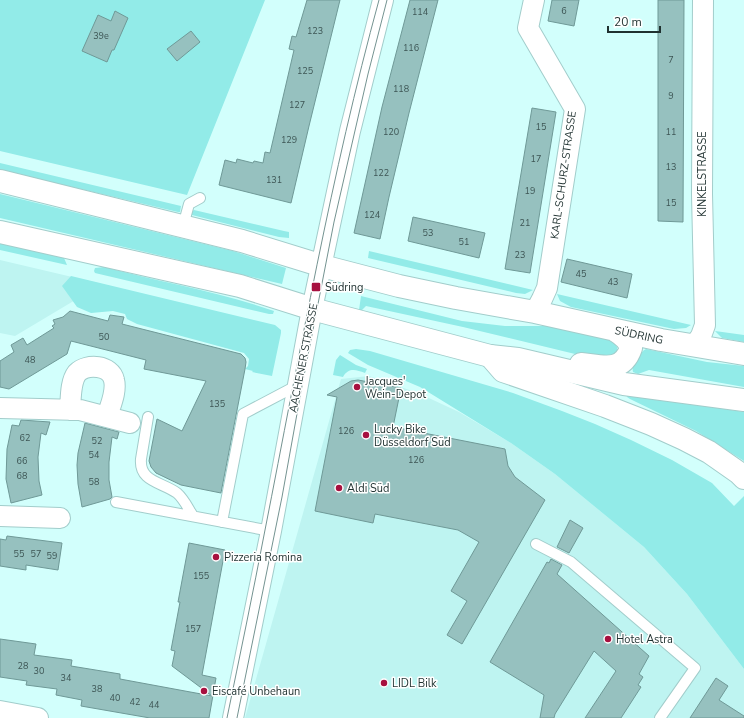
<svg xmlns="http://www.w3.org/2000/svg" width="744" height="718" font-family="'Nunito Sans',sans-serif">
  <style>
    .built { fill: #bef4f1 }
    .green { fill: #92ebe8 }
    .building { fill: #96c1bf; stroke: #6f9997 }
    .lines { fill: none; stroke-linecap: round; stroke-linejoin: round }
    .lane-casing { stroke: #a2cdcb; stroke-width: 12 }
    .street-casing { stroke: #a2cdcb; stroke-width: 22 }
    .primary-casing { stroke: #a2cdcb; stroke-width: 24 }
    .highway-casing { stroke: #a2cdcb; stroke-width: 24 }
    .lane { stroke: #fff; stroke-width: 10 }
    .street { stroke: #fff; stroke-width: 20 }
    .primary { stroke: #fff; stroke-width: 22 }
    .highway { stroke: #fff; stroke-width: 22 }
    .tram { stroke: #749391; stroke-width: 1 }
    .poi-dot { fill: #a7103f; stroke: #fff; stroke-width: 1.5 }
    .labels { text-anchor: middle; stroke-width: 3; stroke-linejoin: round; paint-order: stroke }
    .number-label { font-size: 9px; fill: #3d5554 }
    .street-label { font-size: 11px; fill: #1f3130; stroke: #fff }
    .poi-label { font-size: 11px; fill: #1f3130; stroke: #fff; text-anchor: start }
  </style>
  <rect width="100%" height="100%" fill="#d2fffc"/>
  <path class="built" d="M0,260L102,284L15,336L0,333Z
    M369,376L418,393L459,412L511,443L555,474L644,547L687,594L744,669V718H245L341,379Z"/>
  <path class="green" d="M0,0H265L187,195L0,151Z
    M0,163L181,206L180,212H178L0,170Z
    M0,194L233,251L286,268L282,284L0,218Z
    M194,210L284,231L289,232V238L279,237L192,215L191,212Z
    M0,243L64,258L67,265L0,250Z
    M369,251L533,290L525,294L516,293L368,258Z
    M104,267C161,282 219,292 274,311L273,314H269L95,273L94,271L95,268Z
    M71,276L275,325L281,330V333L272,376L252,372L253,371L245,369L248,366L249,359L244,353L137,324L127,319L125,314L113,311L91,313L77,307L62,286Z
    M557,294L691,325L686,328L674,329L571,307L560,301Z
    M361,296L462,321L505,326H549L614,341L617,347V352L604,361L463,327L366,306L362,310H359Z
    M715,331L744,335V342L722,338Z
    M356,349L370,351L513,393L562,411L595,424L631,440L672,460L712,483L734,506L744,496V669L687,594L644,547L555,474L511,443L420,387L368,365L348,353L350,350Z
    M646,349L707,362L744,366V387L649,370L638,374L633,372C631,365 640,352 646,349Z
    M340,355L356,365L367,369L365,373C356,370 349,367 343,377L333,375L336,360Z
    M626,394C666,396 705,407 744,412V461L696,431L630,399L627,397Z"/>
  <path class="building" d="M307,0H340L309,126L291,203L219,185L225,160L236,163L237,159L253,163L254,161L263,163L265,152L270,153L294,50L289,49L292,36L296,37Z
    M410,0H438L409,113L389,197L380,239L354,233L382,107Z
    M552,0H579L574,26L548,21Z
    M658,0H684L683,222L658,221Z
    M115,11L128,18L114,50H112L107,62L82,51L98,15L111,21Z
    M191,31L200,42L177,61L167,49Z
    M532,108L556,112L530,273L505,269Z
    M413,217L485,233L479,258L408,241Z
    M567,259L632,274L627,298L561,282Z
    M70,311L108,321L110,315L124,317L122,324L241,354L245,358L246,362L245,369L221,493L181,485L156,473L151,467L149,461L157,419L182,431L206,381L144,369L146,360L71,341L67,354L9,389L0,387V361L14,352L11,345L23,338L27,345L54,328L52,326L55,324L53,320L63,317Z
    M358,380L401,388L393,427L505,449L508,466L515,477L545,500L462,644L447,635L467,601L451,591L479,542L458,530L375,514L373,523L315,511L337,397L327,395L351,381Z
    M21,420L50,422L46,435L41,433L38,457L39,481L42,495L11,503L6,479L7,449L12,425L19,426Z
    M85,423L119,432L117,439L112,437L109,462V480L112,497L110,499L82,507L78,484L77,465L78,453Z
    M570,520L583,528L569,553L557,547Z
    M7,536L62,543L58,570L26,565V570L0,566V539L6,540Z
    M189,543L225,550L202,675L216,678L209,718H150L81,706L82,700L56,695L57,689L26,685L27,681L0,677V639L36,644L34,655L72,660L71,666L120,674V679L212,696L172,666L175,651L171,650L180,602H178Z
    M551,559L562,565L557,574L649,656L639,674L643,677L638,685L641,687L621,718H585L616,671L594,651L555,714L554,718H540L544,695L490,662L547,562L549,563Z
    M716,678L728,686L719,700L744,716V718H690Z"/>
  <g class="lines">
    <g class="lane-casing">
      <path id="lane" d="M183,226L189,204L200,198
        M148,417L141,459C139,482 162,482 177,493C184,499 188,508 193,516
        M116,502L271,531
        M222,522L243,414L298,385
        M536,544L571,562L695,668L660,718"/>
    </g>
    <g class="street-casing">
      <path id="street" d="M534,0L528,28L575,109L547,288L542,299L535,312
        M694,346L701,336L705,325L702,194L703,0
        M0,408L80,410L130,423
        M70,410C71,399 70,382 77,373C87,363 111,365 114,380C117,392 110,406 107,417
        M0,516L60,518
        M0,711L38,718
        M233,718L271,531L312,309L350,131L383,0"/>
    </g>
    <g class="primary-casing">
      <path id="primary" d="M0,181L242,241L326,267L399,286L456,298L535,312L661,340L744,354
        M0,232L240,286L316,310L490,356L518,359L624,384L744,400
        M581,364C602,366 622,374 631,348C628,339 623,336 616,331"/>
    </g>
    <g class="highway-casing">
      <path id="highway" d="M490,356L503,371L605,406L651,424L684,439L709,452L739,473L744,478"/>
    </g>
    <use href="#lane" class="lane"/>
    <use href="#street" class="street"/>
    <use href="#primary" class="primary"/>
    <use href="#highway" class="highway"/>
    <path class="tram" d="M227,718C240,655 253,593 265,530C300,353 331,175 379,0
      M237,718L282,497L302,386L334,222L368,74L387,0"/>
  </g>
  <g class="poi-dot">
    <rect x="311" y="282" width="10" height="10" rx="2"/>
    <circle cx="357" cy="387" r="4"/>
    <circle cx="366" cy="435" r="4"/>
    <circle cx="339" cy="488" r="4"/>
    <circle cx="216" cy="557" r="4"/>
    <circle cx="608" cy="639" r="4"/>
    <circle cx="384" cy="683" r="4"/>
    <circle cx="204" cy="691" r="4"/>
  </g>
  <g class="labels">
    <g class="number-label">
      <text x="564" y="14">6</text>
      <text x="420" y="15">114</text>
      <text x="315" y="34">123</text>
      <text x="101" y="39">39e</text>
      <text x="411" y="51">116</text>
      <text x="671" y="63">7</text>
      <text x="305" y="74">125</text>
      <text x="401" y="92">118</text>
      <text x="671" y="99">9</text>
      <text x="297" y="108">127</text>
      <text x="541" y="130">15</text>
      <text x="391" y="135">120</text>
      <text x="671" y="135">11</text>
      <text x="289" y="143">129</text>
      <text x="536" y="162">17</text>
      <text x="671" y="170">13</text>
      <text x="381" y="176">122</text>
      <text x="274" y="183">131</text>
      <text x="530" y="194">19</text>
      <text x="671" y="206">15</text>
      <text x="372" y="218">124</text>
      <text x="525" y="226">21</text>
      <text x="428" y="236">53</text>
      <text x="464" y="245">51</text>
      <text x="520" y="258">23</text>
      <text x="581" y="277">45</text>
      <text x="613" y="285">43</text>
      <text x="104" y="340">50</text>
      <text x="30" y="363">48</text>
      <text x="217" y="407">135</text>
      <text x="346" y="434">126</text>
      <text x="25" y="441">62</text>
      <text x="97" y="444">52</text>
      <text x="94" y="458">54</text>
      <text x="416" y="463">126</text>
      <text x="22" y="464">66</text>
      <text x="22" y="479">68</text>
      <text x="94" y="485">58</text>
      <text x="19" y="557">55</text>
      <text x="36" y="557">57</text>
      <text x="52" y="559">59</text>
      <text x="201" y="579">155</text>
      <text x="193" y="632">157</text>
      <text x="23" y="669">28</text>
      <text x="39" y="674">30</text>
      <text x="66" y="681">34</text>
      <text x="97" y="692">38</text>
      <text x="115" y="701">40</text>
      <text x="135" y="705">42</text>
      <text x="154" y="708">44</text>
    </g>
    <g class="street-label">
      <text transform="translate(702 174) rotate(-90)" y="4">KINKELSTRASSE</text>
      <text transform="translate(563 175) rotate(-82)" y="4">KARL-SCHURZ-STRASSE</text>
      <text transform="translate(639 335) rotate(12)" y="4">SÜDRING</text>
      <text transform="translate(303 358) rotate(-79)" y="4">AACHENER STRASSE</text>
    </g>
    <g class="poi-label">
      <text x="325" y="291">Südring</text>
      <text x="365" y="385">Jacques'<tspan x="365" dy="13">Wein-Depot</tspan></text>
      <text x="374" y="433">Lucky Bike<tspan x="374" dy="13">Düsseldorf Süd</tspan></text>
      <text x="347" y="492">Aldi Süd</text>
      <text x="224" y="561">Pizzeria Romina</text>
      <text x="616" y="643">Hotel Astra</text>
      <text x="392" y="687">LIDL Bilk</text>
      <text x="212" y="695">Eiscafé Unbehaun</text>
    </g>
  </g>
  <path d="M608 26v6h52v-6" fill="none" stroke="#1f3130" stroke-width="2"/>
  <text x="614" y="26" font-size="12" fill="#1f3130" stroke="#ffffff" stroke-width="3" paint-order="stroke">20 m</text>
</svg>
